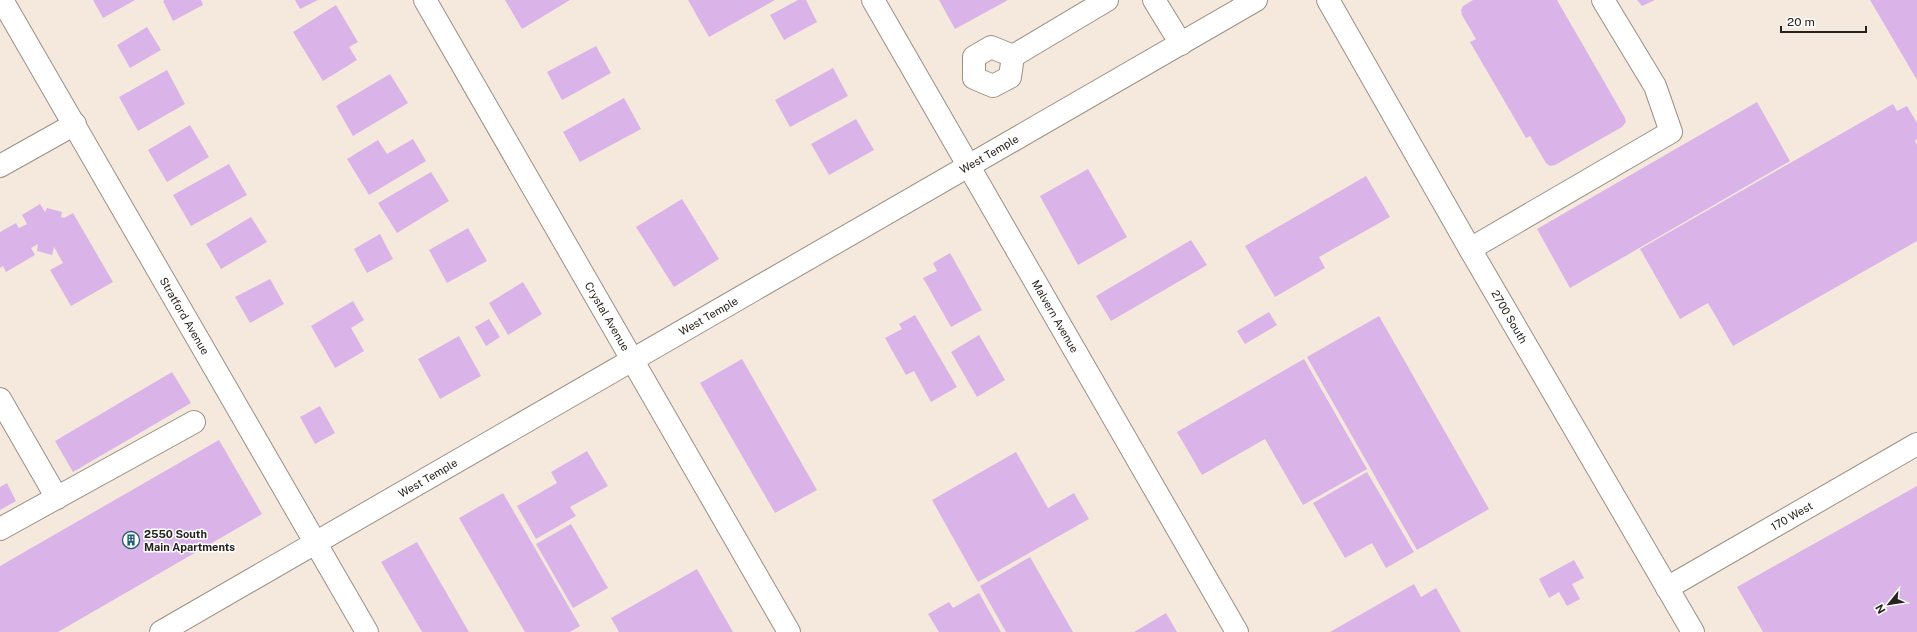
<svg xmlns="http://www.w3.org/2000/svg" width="1917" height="632" font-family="'Public Sans',sans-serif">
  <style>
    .building { fill: #dab4e8 }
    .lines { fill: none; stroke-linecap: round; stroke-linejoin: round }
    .minor-casing { stroke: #9b9085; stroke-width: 24 }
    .minor { stroke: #fff; stroke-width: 22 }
    .labels { text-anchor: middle; stroke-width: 3; stroke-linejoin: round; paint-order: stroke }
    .street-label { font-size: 11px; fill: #26221d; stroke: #fff }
    .poi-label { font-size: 11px; font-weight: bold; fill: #26221d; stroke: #fff; text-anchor: start }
  </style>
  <rect width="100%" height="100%" fill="#f5e9dd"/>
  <path class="building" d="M93,0H135L103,18Z
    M165,0H201L203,5L173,21L163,1Z
    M295,0H318L300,9Z
    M505,0H570L522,29Z
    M688,0H775L709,37Z
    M798,0H806L817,22L784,40L770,15Z
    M939,0H1008L955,29Z
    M1473,0H1557L1625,118L1626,122L1622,127L1555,165L1550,166L1546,163L1530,136L1526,138L1470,42L1476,39L1462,15L1461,10L1463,6Z
    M1637,0H1655L1642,6Z
    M1870,0H1917V80Z
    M336,5L358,42L349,47L357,60L323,81L293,32Z
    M147,27L161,50L130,68L117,45Z
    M596,46L611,73L562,100L547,72Z
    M833,68L848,96L790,127L775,100Z
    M167,70L185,104L138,131L119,97Z
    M390,74L408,103L353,136L336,106Z
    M624,98L641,129L580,162L563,132Z
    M1757,102L1790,161L1570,288L1537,229Z
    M1893,104L1897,111L1907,106L1917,123V139L1915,141L1917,145V241L1733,346L1708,303L1680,319L1640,249Z
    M856,119L874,150L829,175L811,144Z
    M190,125L209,157L167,182L148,150Z
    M413,139L426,161L369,195L347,159L378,140L387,154Z
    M229,164L247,195L191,226L173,195Z
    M1088,169L1127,237L1078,265L1040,196Z
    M431,172L449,201L397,233L378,203Z
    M1366,176L1390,217L1319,257L1325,268L1275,297L1245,246Z
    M682,199L719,259L674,287L636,227Z
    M40,204L45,212L47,208L62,212L61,217L64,218L73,213L113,282L71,306L50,270L63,263L54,247L52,255L37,251L38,244L31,248L35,255L6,272L3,266L0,268V232L16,223L19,228L27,224L22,215Z
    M251,217L267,242L221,269L206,244Z
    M468,228L487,261L447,283L429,250Z
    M380,234L393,259L367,273L354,249Z
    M1191,240L1207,265L1111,321L1096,296Z
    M950,253L982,310L951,327L923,278L937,271L933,263Z
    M270,279L284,304L250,323L235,297Z
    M523,282L542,314L508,335L489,303Z
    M353,301L364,320L351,328L364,351L335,368L311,326Z
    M1269,312L1277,325L1245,344L1237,331Z
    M915,315L957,387L931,402L914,371L906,375L885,338L902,329L899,324Z
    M1379,316L1489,509L1417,550L1307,357Z
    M489,319L500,337L486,346L475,327Z
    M979,335L1005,380L977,397L951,352Z
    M459,336L481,376L440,399L418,359Z
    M742,359L817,490L775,513L700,383Z
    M1304,359L1367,469L1303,505L1265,439L1202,475L1177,432Z
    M172,372L191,403L73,472L55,441Z
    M320,406L335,433L315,444L300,417Z
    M219,440L262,514L58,632H0V566Z
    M587,451L608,486L570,507L576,516L536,539L517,506L557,483L551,472Z
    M1016,452L1048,508L1074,493L1089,519L978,582L932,500Z
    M1367,472L1414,552L1386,568L1372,543L1345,558L1313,503Z
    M7,483L16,501L0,510V487Z
    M1917,486V632H1763L1737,587Z
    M503,493L580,626L570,632H525L459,518Z
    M571,524L608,588L573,608L536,544Z
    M417,542L469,632H422L381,562Z
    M1030,557L1073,632H1006L980,586Z
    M1574,560L1584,578L1572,584L1580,599L1567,606L1559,592L1549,598L1539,579Z
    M697,569L733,632H619L611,618Z
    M1414,584L1421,597L1436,588L1461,632H1330Z
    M979,593L1001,632H939L928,614L949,602L953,608Z
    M1166,613L1177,632H1134Z"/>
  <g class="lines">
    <g class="minor-casing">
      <g id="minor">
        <path id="s1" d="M2,0L367,632"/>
        <path id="s2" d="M425,0L789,632"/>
        <path id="s3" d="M873,0L1237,632"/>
        <path d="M1154,0L1181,44"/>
        <path id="s4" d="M1328,0L1470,249L1693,632"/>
        <path d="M991,47L1013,56L1010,77L993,86L974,78V57Z"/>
        <path d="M1013,56L1107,0"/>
        <path d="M0,166L75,124"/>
        <path d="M1470,249L1671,132L1655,86L1603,0"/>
        <path d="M0,399L57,498"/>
        <path d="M0,529L194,422"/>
        <path id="s5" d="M1667,588L1917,444"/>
        <path id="s6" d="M161,632L1256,0"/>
      </g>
    </g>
    <use href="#minor" class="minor"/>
  </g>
  <defs>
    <g id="building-ring" transform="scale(0.9)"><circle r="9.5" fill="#fff" stroke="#205d74" stroke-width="1.5"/><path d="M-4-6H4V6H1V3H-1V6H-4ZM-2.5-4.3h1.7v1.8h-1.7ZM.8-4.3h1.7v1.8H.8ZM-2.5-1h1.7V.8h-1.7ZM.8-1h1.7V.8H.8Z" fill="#205d74"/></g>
  </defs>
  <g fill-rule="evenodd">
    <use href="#building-ring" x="131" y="540"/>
  </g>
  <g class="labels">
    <g class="street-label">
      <text dy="4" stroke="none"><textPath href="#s6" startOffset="956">West Temple</textPath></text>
      <text dy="4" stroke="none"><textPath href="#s1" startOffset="365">Stratford Avenue</textPath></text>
      <text dy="4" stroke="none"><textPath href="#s2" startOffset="365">Crystal Avenue</textPath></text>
      <text dy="4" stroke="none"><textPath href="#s6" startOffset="632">West Temple</textPath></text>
      <text dy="4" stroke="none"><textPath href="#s3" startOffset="365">Malvern Avenue</textPath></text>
      <text dy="4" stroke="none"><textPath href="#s4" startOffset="365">2700 South</textPath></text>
      <text dy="4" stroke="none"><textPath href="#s6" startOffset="308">West Temple</textPath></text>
      <text dy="4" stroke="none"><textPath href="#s5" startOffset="144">170 West</textPath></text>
    </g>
    <g class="poi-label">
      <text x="144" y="538">2550 South<tspan x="144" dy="13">Main Apartments</tspan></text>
    </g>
  </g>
  <g transform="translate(1889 604) rotate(240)" stroke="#ffffff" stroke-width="3" paint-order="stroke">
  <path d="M0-3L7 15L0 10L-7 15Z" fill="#26221d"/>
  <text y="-6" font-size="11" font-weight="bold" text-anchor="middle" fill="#26221d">N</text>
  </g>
  <path d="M1781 26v6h85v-6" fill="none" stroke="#26221d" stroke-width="2"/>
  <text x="1787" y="26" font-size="12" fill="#26221d" stroke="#ffffff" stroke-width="3" paint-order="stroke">20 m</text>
</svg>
